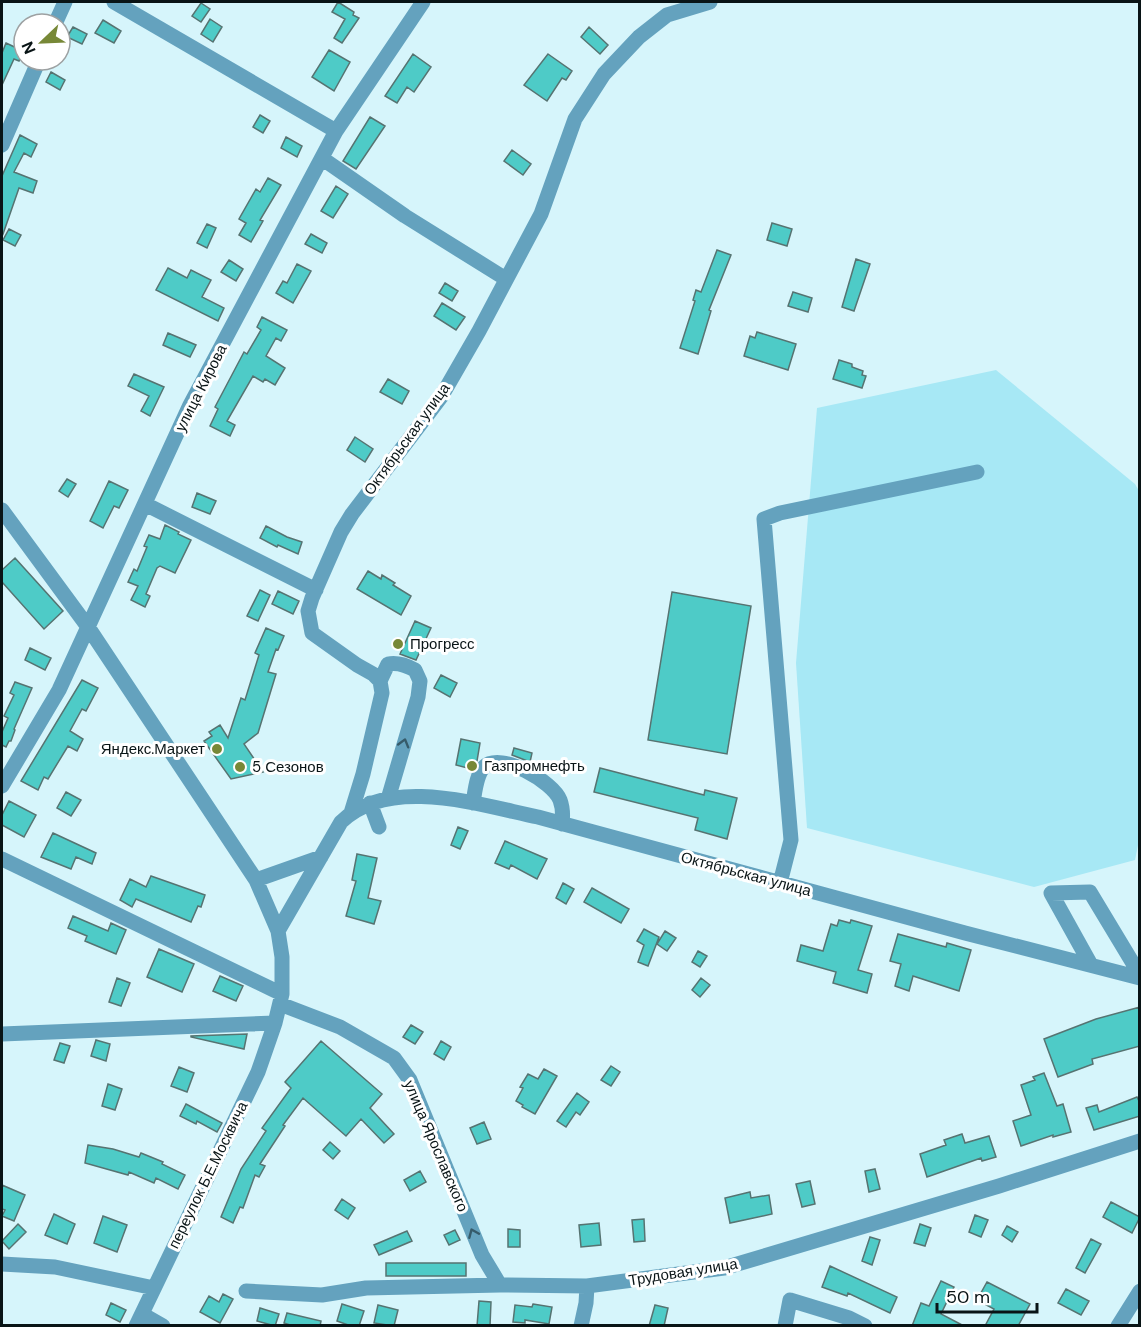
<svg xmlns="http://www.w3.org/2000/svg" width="1141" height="1327" font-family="'DM Sans',sans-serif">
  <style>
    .green { fill: #a7e8f5 }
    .building { fill: #4ecbc7; stroke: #567371; stroke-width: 1.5 }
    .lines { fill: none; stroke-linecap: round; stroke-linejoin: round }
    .minor { stroke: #64a2be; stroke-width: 15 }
    .oneway { stroke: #365b6a }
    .poi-dot { fill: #778837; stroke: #fff; stroke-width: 2 }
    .labels { text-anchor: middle; stroke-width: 6; stroke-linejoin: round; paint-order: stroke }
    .street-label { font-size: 15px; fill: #091416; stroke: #fff }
    .poi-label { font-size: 15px; fill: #091416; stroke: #fff; text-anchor: start }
  </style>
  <rect width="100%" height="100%" fill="#d6f5fb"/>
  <path class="green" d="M996,370L1135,484L1139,491L1140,835L1135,860L1034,887L807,828L796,663L817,408Z"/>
  <path class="building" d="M338,2L354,12L353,15L359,18L342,43L334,38L345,19L332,12Z
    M201,3L210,9L201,22L192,16Z
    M210,19L222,27L213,42L201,34Z
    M103,20L121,31L114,43L95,33Z
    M73,27L87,34L82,44L67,37Z
    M589,27L608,45L600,54L581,37Z
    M6,43L23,51L19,61L14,59L2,85V53Z
    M329,50L350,62L334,91L312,77Z
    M413,54L431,67L414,92L407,87L397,103L385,96Z
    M548,54L572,71L566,80L562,78L547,101L524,85Z
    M51,72L65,80L60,90L46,82Z
    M260,115L270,121L263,133L253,127Z
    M370,117L385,126L356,169L343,161Z
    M20,135L37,144L31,157L24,153L14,172L37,181L33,193L19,188L3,234L2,233V176Z
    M286,137L302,146L297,157L281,148Z
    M512,150L531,164L523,175L504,161Z
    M268,178L281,185L260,220L263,221L251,242L239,235L246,223L239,219L256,189L260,192Z
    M336,186L348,194L333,218L321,211Z
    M772,223L792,229L787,246L767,240Z
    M207,224L216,228L207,248L197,243Z
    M9,229L21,235L15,246L3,240Z
    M311,234L327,243L322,253L305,244Z
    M717,250L731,255L709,310L711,311L698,354L680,348L695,301L693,300L696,290L701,292Z
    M856,259L870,264L854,311L842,307Z
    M229,260L243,269L236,281L221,272Z
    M297,264L311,271L293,303L276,293L283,281L287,283Z
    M168,268L187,278L191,270L211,280L202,297L224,308L218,321L156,290Z
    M445,283L458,291L452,301L439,293Z
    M793,292L812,298L808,312L788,306Z
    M442,303L465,317L456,330L434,316Z
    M262,317L287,330L281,341L276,338L266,356L285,368L275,385L265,379L263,382L253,376L227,421L235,425L230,436L210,426L218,409L215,407L225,388L244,352L247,354L261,330L257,327Z
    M757,332L796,344L788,370L744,356L750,336L755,338Z
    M168,333L196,345L190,357L163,345Z
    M839,360L852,364V367L863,371L862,375L866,376L862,388L833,379Z
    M134,374L164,387L150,416L141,411L149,396L128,386Z
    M388,379L409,391L402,404L380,392Z
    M355,437L373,449L365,462L347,450Z
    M67,479L76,484L68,497L59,491Z
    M109,481L128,490L119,508L114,506L103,528L90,521Z
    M197,493L216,501L210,514L192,507Z
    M165,525L179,532L178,534L191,540L175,573L160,566L157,568L146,594L150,596L145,607L131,600L138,586L128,582L134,569L137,571L147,547L144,546L149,535L160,539Z
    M266,526L287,537L302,542L298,554L278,545L277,547L260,538Z
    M15,558L63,611L44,629L2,582V570Z
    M368,571L381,579L382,575L395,583L393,585L411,596L401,615L357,589Z
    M260,590L270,595L258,621L247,616Z
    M278,591L299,601L293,614L272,604Z
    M672,592L751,606L727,754L648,740Z
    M415,621L431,628L416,660L400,654Z
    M266,628L284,636L278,650L276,649L268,672L276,674L258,733L244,744L263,772L231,779L204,741L212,736L209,732L220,725L228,738L241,698L245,700L259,655L255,653Z
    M30,648L51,658L45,670L25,660Z
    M441,675L457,683L450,697L434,688Z
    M82,680L98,688L86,711L82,709L70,731L83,739L77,751L68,746L48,779L44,777L38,790L21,781Z
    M15,682L32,688L14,729L15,730L11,741H9L6,747L2,745V732L8,718L4,716L14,695L10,693Z
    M461,739L480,743L477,761L471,769L456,765Z
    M514,748L532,753L530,762L512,755Z
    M600,768L704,795L705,790L737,798L727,839L695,830L698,818L594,792Z
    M66,792L81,800L71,816L57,808Z
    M9,801L36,815L24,837L2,825V815Z
    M458,827L468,831L460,849L451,845Z
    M53,833L96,853L92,864L76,857L71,869L41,857Z
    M505,841L547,859L537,879L511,865L509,869L495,863Z
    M357,854L377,858L368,898L381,901L374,924L346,916L356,881L352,880Z
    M151,876L205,895L201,907L198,906L191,922L136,899L132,907L120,900L130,879L146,887Z
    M563,883L574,889L566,904L556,898Z
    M592,888L629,909L621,923L584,902Z
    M73,916L108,931L111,923L126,930L116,954L85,941L87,936L68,928Z
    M839,920L850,923L851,920L872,926L858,970L872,974L867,993L833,983L836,972L797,961L801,945L823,951L831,924L837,926Z
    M644,929L659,937L648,966L638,962L644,945L637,941Z
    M665,931L676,938L667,951L657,944Z
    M898,934L946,947L947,943L971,950L959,991L913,976L909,991L895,986L901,964L890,961Z
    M159,949L194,964L182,992L147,977Z
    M698,951L707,956L700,967L692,962Z
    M220,976L243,986L236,1001L213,991Z
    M117,978L130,983L121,1006L109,1002Z
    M701,978L710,985L700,997L692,990Z
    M1140,1007V1046L1092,1059L1093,1064L1058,1077L1044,1039L1096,1019Z
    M411,1025L423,1032L415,1044L403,1037Z
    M247,1034L244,1049L191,1037V1036Z
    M96,1040L110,1044L106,1061L91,1056Z
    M321,1041L382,1094L370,1108L394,1134L384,1143L361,1119L346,1136L303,1098L283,1125L285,1126L260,1164L265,1166L259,1177L255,1175L243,1208L240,1207L233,1223L221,1217L241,1169L266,1131L262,1128L291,1088L285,1082Z
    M441,1041L451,1047L444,1060L434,1054Z
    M60,1043L70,1046L64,1063L54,1060Z
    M611,1066L620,1072L611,1086L601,1080Z
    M179,1067L194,1073L187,1092L171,1086Z
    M544,1069L557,1076L535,1114L522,1107L523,1105L516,1101L523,1088L520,1087L528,1074L538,1079Z
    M1044,1073L1057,1106L1063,1104L1071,1132L1053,1137V1135L1021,1146L1013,1121L1031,1115L1021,1085L1035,1080L1033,1077Z
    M108,1084L122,1089L115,1110L102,1106Z
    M577,1093L589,1102L580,1115L576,1112L566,1127L557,1121Z
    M1137,1097L1140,1103V1116L1094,1130L1086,1108L1097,1105L1099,1112Z
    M186,1104L222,1123L217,1132L197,1121L196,1124L180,1116Z
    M484,1122L491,1139L477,1144L470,1128Z
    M962,1134L965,1143L989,1136L996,1157L982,1161L981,1158L927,1177L920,1154L946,1145L944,1140Z
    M330,1142L340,1151L333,1159L323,1150Z
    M88,1145L113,1149L139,1157L141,1153L163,1162L162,1164L185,1175L178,1189L156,1178L154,1183L129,1172L128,1175L85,1163Z
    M875,1169L880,1189L869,1192L865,1171Z
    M420,1171L426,1182L410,1191L404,1180Z
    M810,1181L815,1204L802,1207L796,1184Z
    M2,1185L25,1195L14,1221L2,1216L5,1210L2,1209Z
    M750,1192L751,1198L769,1195L772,1214L730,1223L725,1198Z
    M342,1199L355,1208L348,1219L335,1210Z
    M1111,1202L1140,1217L1132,1233L1103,1217Z
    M54,1214L75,1224L67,1244L45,1235Z
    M975,1215L988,1220L981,1237L969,1232Z
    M103,1216L127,1225L117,1252L94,1243Z
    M644,1219L645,1241L634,1242L632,1220Z
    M599,1223L601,1245L581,1247L579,1225Z
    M18,1224L26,1232L9,1249L2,1241Z
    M920,1224L931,1228L925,1246L914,1243Z
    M1007,1226L1018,1232L1012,1242L1002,1235Z
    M508,1229L520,1230V1247H508Z
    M455,1230L460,1240L449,1245L444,1235Z
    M407,1231L412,1241L379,1255L374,1245Z
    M870,1237L880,1240L872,1265L862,1261Z
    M1091,1239L1101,1244L1085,1273L1076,1268Z
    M386,1263H466V1276H386Z
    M830,1266L897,1297L890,1313L848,1293L847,1296L822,1287Z
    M941,1281L954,1287L941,1314L964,1326H912L921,1303L929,1306Z
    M987,1282L1030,1304L1018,1326H985L994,1309L977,1300Z
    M1066,1289L1089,1301L1081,1315L1058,1303Z
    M223,1294L233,1299L220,1323L200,1312L209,1296L219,1302Z
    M479,1301L491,1302L490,1326H477Z
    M111,1303L126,1310L120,1322L106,1315Z
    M342,1304L364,1311L359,1326H351L337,1321Z
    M533,1304L552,1307L549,1324L525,1320V1323L513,1322L515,1305L532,1307Z
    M378,1305L398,1310L394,1326L374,1323Z
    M655,1305L668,1308L664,1326H649Z
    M260,1308L279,1314L275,1326L257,1321Z
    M287,1313L321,1321L320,1326H293L284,1323Z"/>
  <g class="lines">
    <path class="minor" d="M114,2L336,131
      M55,24L65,2
      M2,145L39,60
      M323,159L405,216L506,279
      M145,504L316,590
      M2,510L88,627L256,880L278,931L282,957V994L275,1023L258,1072L136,1326
      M380,681L388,664C398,662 406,665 415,670L420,681L418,697L388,799
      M2,786L59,690L190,405L336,131L423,2
      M370,803L379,827
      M473,803C475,792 476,775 484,767C501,751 553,782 560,800C563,808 563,816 562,824
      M351,813L363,774L382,693L380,681L373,674L357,665L312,633L308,611L312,598L341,532L352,514L441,397L479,331L541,214L575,119L604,74L639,37L667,15L710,2
      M2,859L282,994
      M256,880L321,857
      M780,883L791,840L764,519L780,513L977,472
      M278,931L341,822C389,775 480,805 538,817L965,933L1140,978
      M1091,965L1051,893L1090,892L1140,975
      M280,1004L340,1027L394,1058L410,1080L482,1255L500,1285
      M2,1034L275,1023
      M2,1264L55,1267L154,1288
      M246,1291L322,1295L366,1288L500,1285L587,1286L724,1268L999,1186L1140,1141
      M142,1314L163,1326
      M581,1326L586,1303L587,1286
      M785,1326L790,1300L849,1318L865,1326
      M1118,1326L1140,1291"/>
  </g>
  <defs><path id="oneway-chevron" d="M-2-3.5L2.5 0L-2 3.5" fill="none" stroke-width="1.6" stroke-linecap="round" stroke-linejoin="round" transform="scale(1.5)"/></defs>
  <g class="oneway">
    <use href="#oneway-chevron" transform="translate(404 743) rotate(-74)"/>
    <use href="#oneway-chevron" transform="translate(473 1233) rotate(-113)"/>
  </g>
  <g class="poi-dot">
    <circle cx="398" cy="644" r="6"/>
    <circle cx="217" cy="749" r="6"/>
    <circle cx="472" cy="766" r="6"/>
    <circle cx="240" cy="767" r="6"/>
  </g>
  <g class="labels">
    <g class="street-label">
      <text transform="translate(201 388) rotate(-63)" y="5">улица Кирова</text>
      <text transform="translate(407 439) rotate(-54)" y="5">Октябрьская улица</text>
      <text transform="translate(746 874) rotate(15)" y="5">Октябрьская улица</text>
      <text transform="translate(436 1146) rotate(67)" y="5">улица Ярославского</text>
      <text transform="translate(208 1175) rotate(-64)" y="5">переулок Б.Е.Москвича</text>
      <text transform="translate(683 1272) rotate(-9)" y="5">Трудовая улица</text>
    </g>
    <g class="poi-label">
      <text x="410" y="649">Прогресс</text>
      <text x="205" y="754" text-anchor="end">Яндекс.Маркет</text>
      <text x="484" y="771">Газпромнефть</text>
      <text x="252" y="772">5 Сезонов</text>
    </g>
  </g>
  <rect width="1141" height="1327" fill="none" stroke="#091416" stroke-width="6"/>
  <g transform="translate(42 42) rotate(247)"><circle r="28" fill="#ffffff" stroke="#9da1a2" stroke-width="1.5"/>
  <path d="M0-4.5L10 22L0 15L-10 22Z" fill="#778837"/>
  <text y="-9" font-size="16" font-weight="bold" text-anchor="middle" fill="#091416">N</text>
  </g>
  <path d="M937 1303v9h100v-9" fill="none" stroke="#091416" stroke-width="3"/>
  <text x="946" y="1303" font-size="18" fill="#091416" stroke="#ffffff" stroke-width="4.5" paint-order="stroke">50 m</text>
</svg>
